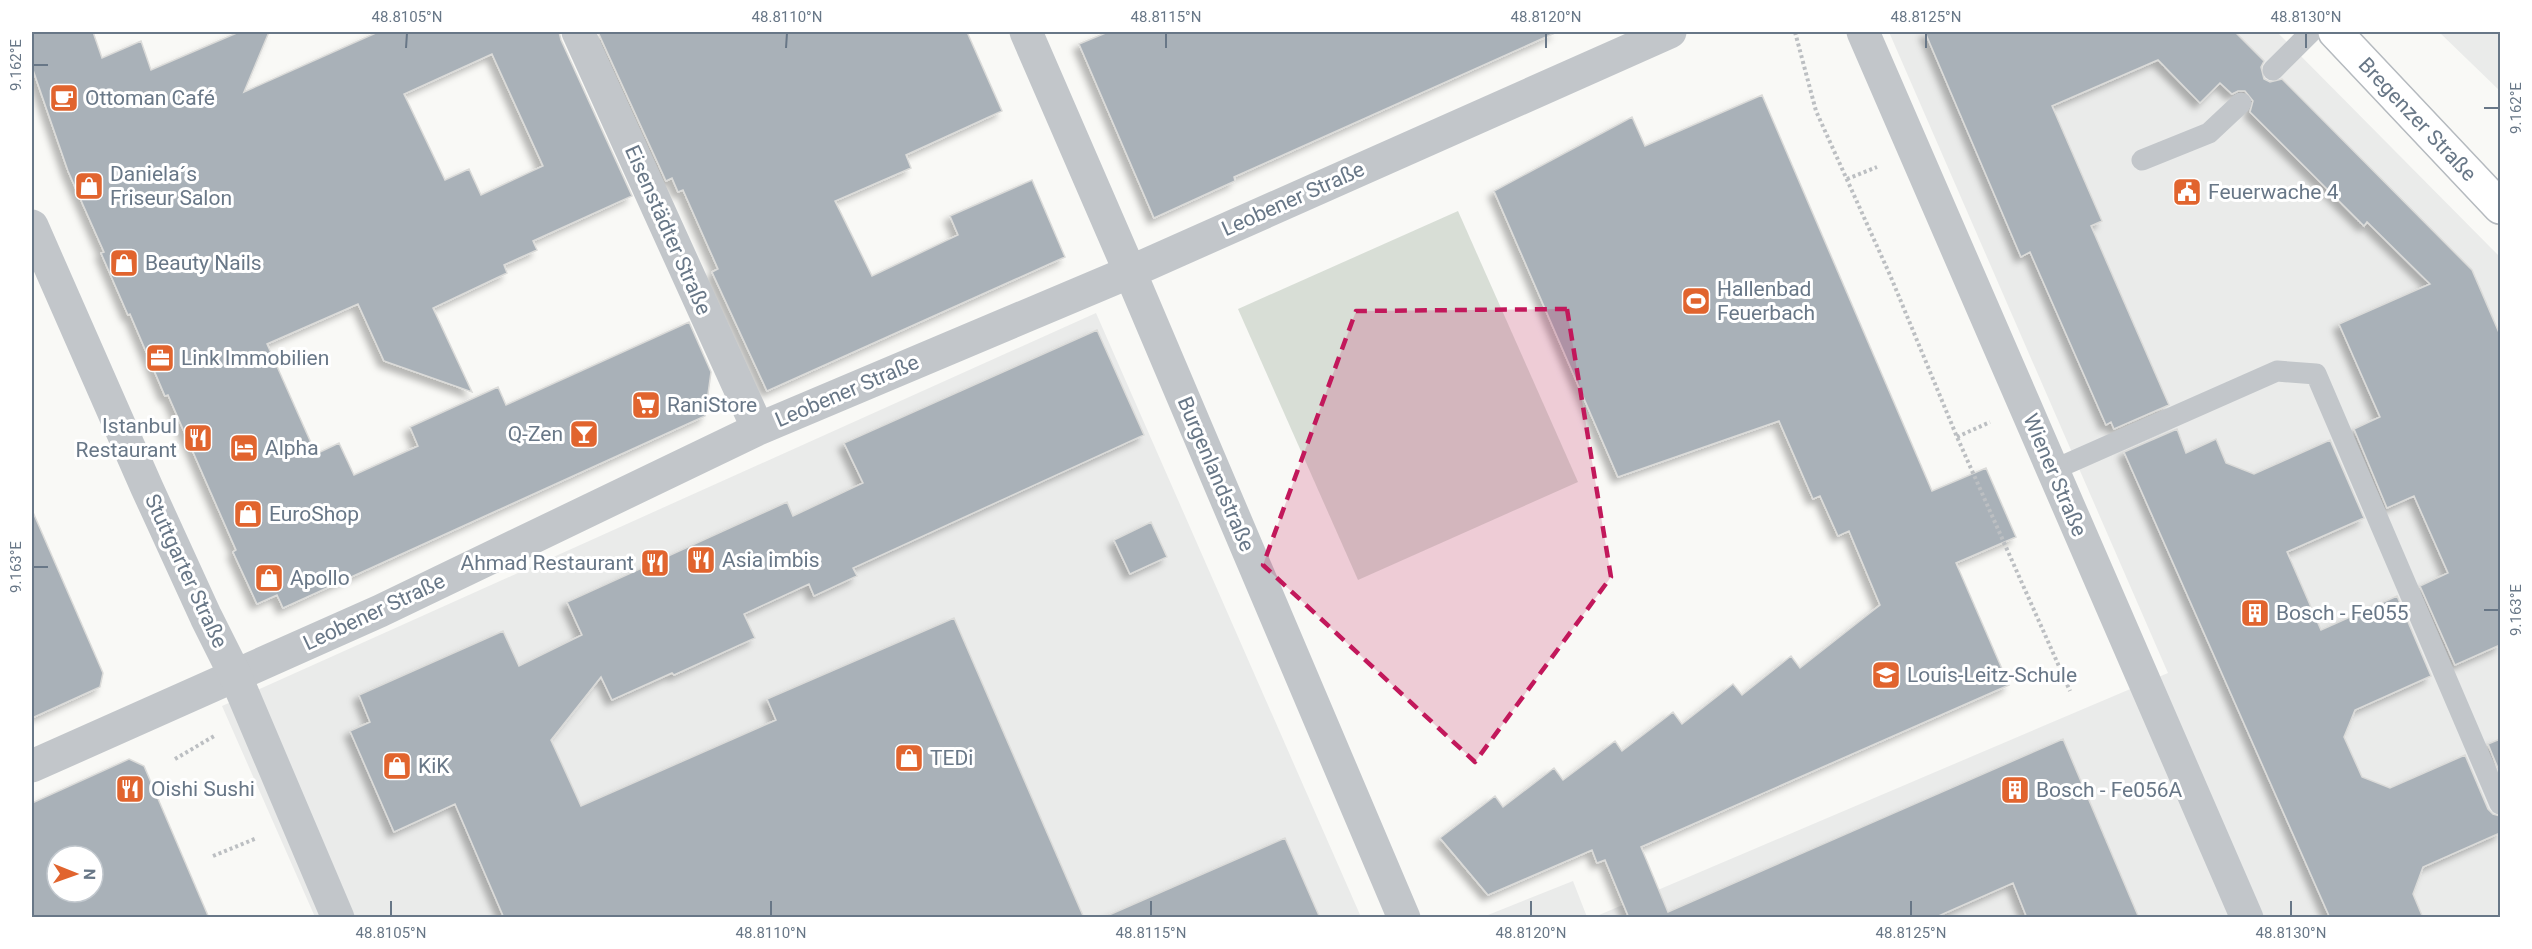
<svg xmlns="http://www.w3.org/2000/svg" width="2532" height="949" font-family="Roboto,sans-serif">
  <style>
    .built { fill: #eaebea }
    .green { fill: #d8ded6 }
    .building { fill: #a9b1b8; stroke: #dbdbd9; stroke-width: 1.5; fill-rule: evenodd; filter: url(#shadow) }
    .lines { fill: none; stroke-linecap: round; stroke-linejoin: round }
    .secondary-casing { stroke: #b5babf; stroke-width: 36 }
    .path { stroke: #bcbfc2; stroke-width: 4; stroke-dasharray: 3 3; stroke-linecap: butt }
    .service { stroke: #c2c6ca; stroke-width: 21 }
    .minor { stroke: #c2c6ca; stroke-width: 33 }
    .tertiary { stroke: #c2c6ca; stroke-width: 33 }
    .secondary { stroke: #fff; stroke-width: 33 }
    .marked { fill: #c2185b; fill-opacity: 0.2; stroke: #c2185b; stroke-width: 4.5; stroke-dasharray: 12 8; stroke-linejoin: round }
    .ticks { fill: none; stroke: #687787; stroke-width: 2 }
    .labels { text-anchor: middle; stroke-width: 6; stroke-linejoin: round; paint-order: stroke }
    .poi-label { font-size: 21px; fill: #687787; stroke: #fff; text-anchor: start }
    .street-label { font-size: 21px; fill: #687787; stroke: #fff }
    .neatline { fill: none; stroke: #687787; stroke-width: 2 }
    .ticks-label { font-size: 15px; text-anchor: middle; fill: #687787 }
  </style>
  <defs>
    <filter id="shadow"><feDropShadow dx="-5.5" dy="5.5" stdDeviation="3" flood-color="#0004"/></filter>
  </defs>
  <rect width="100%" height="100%" fill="#f9f9f6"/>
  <path class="built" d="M1889,32H2277L2500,257V917L1592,918L2168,673Z
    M2439,32H2500V91Z
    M1096,313L1361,917H315L222,706Z
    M1573,881L1587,917H1483Z"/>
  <path class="green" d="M1458,211L1578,482L1358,580L1238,309Z"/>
  <path class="building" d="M32,32H93L102,58L141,41L151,70L239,32H269L244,92L378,32H559L561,40L632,196L533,241L537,250L504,265L507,273L433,308L472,392L384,361L358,304L267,344L316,454L339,443L354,475L418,446L410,427L498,387L506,405L689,322L711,372L705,416L283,608L277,595L257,604L233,552L236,550L168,395L165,396L130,314L128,315L101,253L104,252L68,171L32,67ZM492,54L543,166L481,195L469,169L445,180L404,94Z
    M598,32H967L1002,111L906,155L911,168L835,201L872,276L958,235L950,216L1032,180L1065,257L767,391L712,272L718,269L683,190L678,192L672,178L666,181Z
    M1108,32H1557L1234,177L1235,181L1154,218L1079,44Z
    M1925,32H2235L2264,61L2261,67L2264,79L2270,82L2282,79L2472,270L2500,335V645L2455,665L2420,586L2448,573L2414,496L2387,508L2354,429L2380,417L2339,324L2430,284L2367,222L2364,226L2250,112L2253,101L2245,91H2238L2232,94L2220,83L2200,103L2158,60L2052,106L2102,221L2091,226L2169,405L2114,429L2111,422L2106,425L2030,252L2021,257Z
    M1762,95L1932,491L1986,468L2016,537L1956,563L2009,685L1641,847L1668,912L2063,739L2139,918H2027L2013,883L1934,918H1629L1605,860L1597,863L1592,850L1488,895L1440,838L1495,796L1503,807L1554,768L1563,780L1615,741L1622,751L1673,712L1682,724L1733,684L1742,695L1791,656L1800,668L1880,605L1849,531L1838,536L1820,496L1813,499L1779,421L1618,477L1494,191L1632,117L1645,146Z
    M1097,330L1144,435L853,568L857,576L814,596L809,584L744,614L755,638L674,675L672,673L612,700L601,677L551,740L581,806L776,720L767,699L954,618L1084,918H504L455,804L394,832L350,731L370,722L359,695L503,631L519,666L582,635L567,602L787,502L793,516L863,483L844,443Z
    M2177,429L2186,453L2216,439L2226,463L2254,474L2330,440L2364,518L2287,552L2321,630L2397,596L2431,676L2355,710L2344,737L2362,777L2390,788L2465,755L2488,809L2493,814L2500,816V833L2423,867L2413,894L2423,918H2330L2124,452Z
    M32,510L103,673L100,687L32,718Z
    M1151,522L1167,557L1130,574L1114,540Z
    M2500,739V773L2488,744Z
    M129,759L144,766L209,918H32V803ZM57,856H93V892H57Z
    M1285,838L1320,918H1102Z"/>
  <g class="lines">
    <g class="secondary-casing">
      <g id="secondary">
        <path id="s1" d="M2335,32L2500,207"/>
      </g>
    </g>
    <path class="path" d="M1795,32L1816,111L1890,275L1957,437L2070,691
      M1847,179L1877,167
      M1957,437L1990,422
      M175,759L216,735
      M213,856L257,838"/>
    <path class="service" d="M2273,70L2311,32
      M2142,160L2209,133L2241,103
      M2053,470L2277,371L2316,374L2500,804"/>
    <path class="minor" d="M578,32L758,429
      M1026,32L1130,272L1404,918
      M32,766L380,611L758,429L1130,272L1670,32"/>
    <path class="tertiary" d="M1863,32L2247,918
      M32,226L147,488L206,617L235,675L338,918"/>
    <use href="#secondary" class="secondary"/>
  </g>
  <path class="marked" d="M1567,309L1611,577L1475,762L1263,565L1356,311Z"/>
  <path class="ticks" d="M406,48L407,33M786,48L787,33M1166,48V33M1546,48V33M1926,48V33M2306,48V33M33,65H48M2484,108H2499M33,567H48M2484,610H2499M391,916V901M771,916V901M1151,916V901M1531,916V901M1911,916V901M2291,916V901"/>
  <defs>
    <g id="cafe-square" transform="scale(1.5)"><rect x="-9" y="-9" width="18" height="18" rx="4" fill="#e1642e" stroke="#fff"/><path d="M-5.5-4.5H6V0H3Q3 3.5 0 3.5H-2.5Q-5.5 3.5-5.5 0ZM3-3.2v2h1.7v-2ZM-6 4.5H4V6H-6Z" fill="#fff"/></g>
    <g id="shop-square" transform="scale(1.5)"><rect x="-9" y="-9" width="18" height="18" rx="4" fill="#e1642e" stroke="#fff"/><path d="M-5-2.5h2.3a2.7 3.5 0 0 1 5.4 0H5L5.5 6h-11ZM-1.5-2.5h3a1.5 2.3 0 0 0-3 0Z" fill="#fff"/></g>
    <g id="civic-square" transform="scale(1.5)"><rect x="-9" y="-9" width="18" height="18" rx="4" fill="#e1642e" stroke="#fff"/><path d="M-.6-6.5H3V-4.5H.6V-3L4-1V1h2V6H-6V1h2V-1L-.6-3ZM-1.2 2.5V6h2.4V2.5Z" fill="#fff"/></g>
    <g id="stadium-square" transform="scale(1.5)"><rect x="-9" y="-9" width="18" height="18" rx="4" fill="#e1642e" stroke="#fff"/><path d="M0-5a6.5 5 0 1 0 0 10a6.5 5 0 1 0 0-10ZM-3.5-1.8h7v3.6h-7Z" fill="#fff"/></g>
    <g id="office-square" transform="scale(1.5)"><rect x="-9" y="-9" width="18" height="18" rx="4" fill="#e1642e" stroke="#fff"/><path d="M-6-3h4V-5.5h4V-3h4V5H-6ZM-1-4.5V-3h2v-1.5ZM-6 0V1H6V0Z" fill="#fff"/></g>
    <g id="supermarket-square" transform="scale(1.5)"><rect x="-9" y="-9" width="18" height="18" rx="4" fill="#e1642e" stroke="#fff"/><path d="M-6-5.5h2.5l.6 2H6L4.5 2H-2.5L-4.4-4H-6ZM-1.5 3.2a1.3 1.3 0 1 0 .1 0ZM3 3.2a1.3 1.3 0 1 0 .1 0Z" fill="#fff"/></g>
    <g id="bar-square" transform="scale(1.5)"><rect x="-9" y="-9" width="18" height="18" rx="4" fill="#e1642e" stroke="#fff"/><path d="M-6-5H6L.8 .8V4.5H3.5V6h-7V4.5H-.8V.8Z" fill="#fff"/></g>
    <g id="restaurant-square" transform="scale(1.5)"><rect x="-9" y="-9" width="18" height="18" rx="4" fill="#e1642e" stroke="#fff"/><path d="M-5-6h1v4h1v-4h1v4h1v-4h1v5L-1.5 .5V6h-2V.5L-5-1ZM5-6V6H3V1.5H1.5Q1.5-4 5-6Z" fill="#fff"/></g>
    <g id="hotel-square" transform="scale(1.5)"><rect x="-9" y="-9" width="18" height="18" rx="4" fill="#e1642e" stroke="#fff"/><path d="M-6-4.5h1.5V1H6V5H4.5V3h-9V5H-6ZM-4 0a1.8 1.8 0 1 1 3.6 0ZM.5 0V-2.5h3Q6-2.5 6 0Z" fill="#fff"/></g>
    <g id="building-square" transform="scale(1.5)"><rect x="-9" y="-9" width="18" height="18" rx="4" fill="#e1642e" stroke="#fff"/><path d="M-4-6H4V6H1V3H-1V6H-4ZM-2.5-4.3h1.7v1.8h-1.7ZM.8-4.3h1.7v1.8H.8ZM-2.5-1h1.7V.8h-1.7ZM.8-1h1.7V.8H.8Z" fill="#fff"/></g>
    <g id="school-square" transform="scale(1.5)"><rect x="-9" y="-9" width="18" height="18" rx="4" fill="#e1642e" stroke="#fff"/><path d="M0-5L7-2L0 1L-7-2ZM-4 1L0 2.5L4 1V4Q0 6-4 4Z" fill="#fff"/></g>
  </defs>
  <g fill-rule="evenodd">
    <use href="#cafe-square" x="64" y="98"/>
    <use href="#shop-square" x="89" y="186"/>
    <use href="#civic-square" x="2187" y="192"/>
    <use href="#shop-square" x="124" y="263"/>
    <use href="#stadium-square" x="1696" y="301"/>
    <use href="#office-square" x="160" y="358"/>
    <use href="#supermarket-square" x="646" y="405"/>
    <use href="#bar-square" x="584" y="434"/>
    <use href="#restaurant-square" x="198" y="438"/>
    <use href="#hotel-square" x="244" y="448"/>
    <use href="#shop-square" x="248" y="514"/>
    <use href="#restaurant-square" x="701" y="560"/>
    <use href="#restaurant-square" x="655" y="563"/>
    <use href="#shop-square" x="269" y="578"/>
    <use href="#building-square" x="2255" y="613"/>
    <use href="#school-square" x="1886" y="675"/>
    <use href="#shop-square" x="909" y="758"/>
    <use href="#shop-square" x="397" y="766"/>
    <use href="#restaurant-square" x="130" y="789"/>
    <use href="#building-square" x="2015" y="790"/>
  </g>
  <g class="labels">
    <g class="poi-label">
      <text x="85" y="105">Ottoman Café</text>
      <text x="110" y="181">Daniela´s<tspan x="110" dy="24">Friseur Salon</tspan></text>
      <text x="2208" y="199">Feuerwache 4</text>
      <text x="145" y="270">Beauty Nails</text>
      <text x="1717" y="296">Hallenbad<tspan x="1717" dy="24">Feuerbach</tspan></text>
      <text x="181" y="365">Link Immobilien</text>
      <text x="667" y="412">RaniStore</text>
      <text x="177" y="433" text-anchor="end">Istanbul<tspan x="177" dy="24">Restaurant</tspan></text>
      <text x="563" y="441" text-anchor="end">Q-Zen</text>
      <text x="265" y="455">Alpha</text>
      <text x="269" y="521">EuroShop</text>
      <text x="722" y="567">Asia imbis</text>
      <text x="634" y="570" text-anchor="end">Ahmad Restaurant</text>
      <text x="290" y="585">Apollo</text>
      <text x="2276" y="620">Bosch - Fe055</text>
      <text x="1907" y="682">Louis-Leitz-Schule</text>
      <text x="930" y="765">TEDi</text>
      <text x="418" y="773">KiK</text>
      <text x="151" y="796">Oishi Sushi</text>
      <text x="2036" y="797">Bosch - Fe056A</text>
    </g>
    <g class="street-label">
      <text dy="7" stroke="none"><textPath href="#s1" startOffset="120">Bregenzer Straße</textPath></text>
      <text transform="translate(1293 199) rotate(-24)" y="7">Leobener Straße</text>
      <text transform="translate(668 230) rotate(66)" y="7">Eisenstädter Straße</text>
      <text transform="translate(847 391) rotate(-23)" y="7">Leobener Straße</text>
      <text transform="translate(1216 474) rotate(67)" y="7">Burgenlandstraße</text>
      <text transform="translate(2055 475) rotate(67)" y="7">Wiener Straße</text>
      <text transform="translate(186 571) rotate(65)" y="7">Stuttgarter Straße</text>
      <text transform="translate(374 612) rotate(-25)" y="7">Leobener Straße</text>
    </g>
  </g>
  <rect width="2532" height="949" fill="none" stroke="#ffffff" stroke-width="66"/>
  <g transform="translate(75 874) rotate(91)"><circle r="28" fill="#ffffff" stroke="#c3c9cf" stroke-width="1.5"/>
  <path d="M0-4.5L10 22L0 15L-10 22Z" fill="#e1642e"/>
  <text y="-9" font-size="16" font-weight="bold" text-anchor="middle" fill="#687787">N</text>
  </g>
  <rect x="33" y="33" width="2466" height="883" class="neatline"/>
  <g class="ticks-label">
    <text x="407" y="22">48.8105°N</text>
    <text x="787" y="22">48.8110°N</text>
    <text x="1166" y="22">48.8115°N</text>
    <text x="1546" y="22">48.8120°N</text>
    <text x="1926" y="22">48.8125°N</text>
    <text x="2306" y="22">48.8130°N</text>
    <text transform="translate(16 65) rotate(-90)" y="5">9.162°E</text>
    <text transform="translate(2516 108) rotate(-90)" y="5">9.162°E</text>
    <text transform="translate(16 567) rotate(-90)" y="5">9.163°E</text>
    <text transform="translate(2516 610) rotate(-90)" y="5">9.163°E</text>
    <text x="391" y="938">48.8105°N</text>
    <text x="771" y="938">48.8110°N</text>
    <text x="1151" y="938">48.8115°N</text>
    <text x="1531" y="938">48.8120°N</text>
    <text x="1911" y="938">48.8125°N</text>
    <text x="2291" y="938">48.8130°N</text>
  </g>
</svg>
